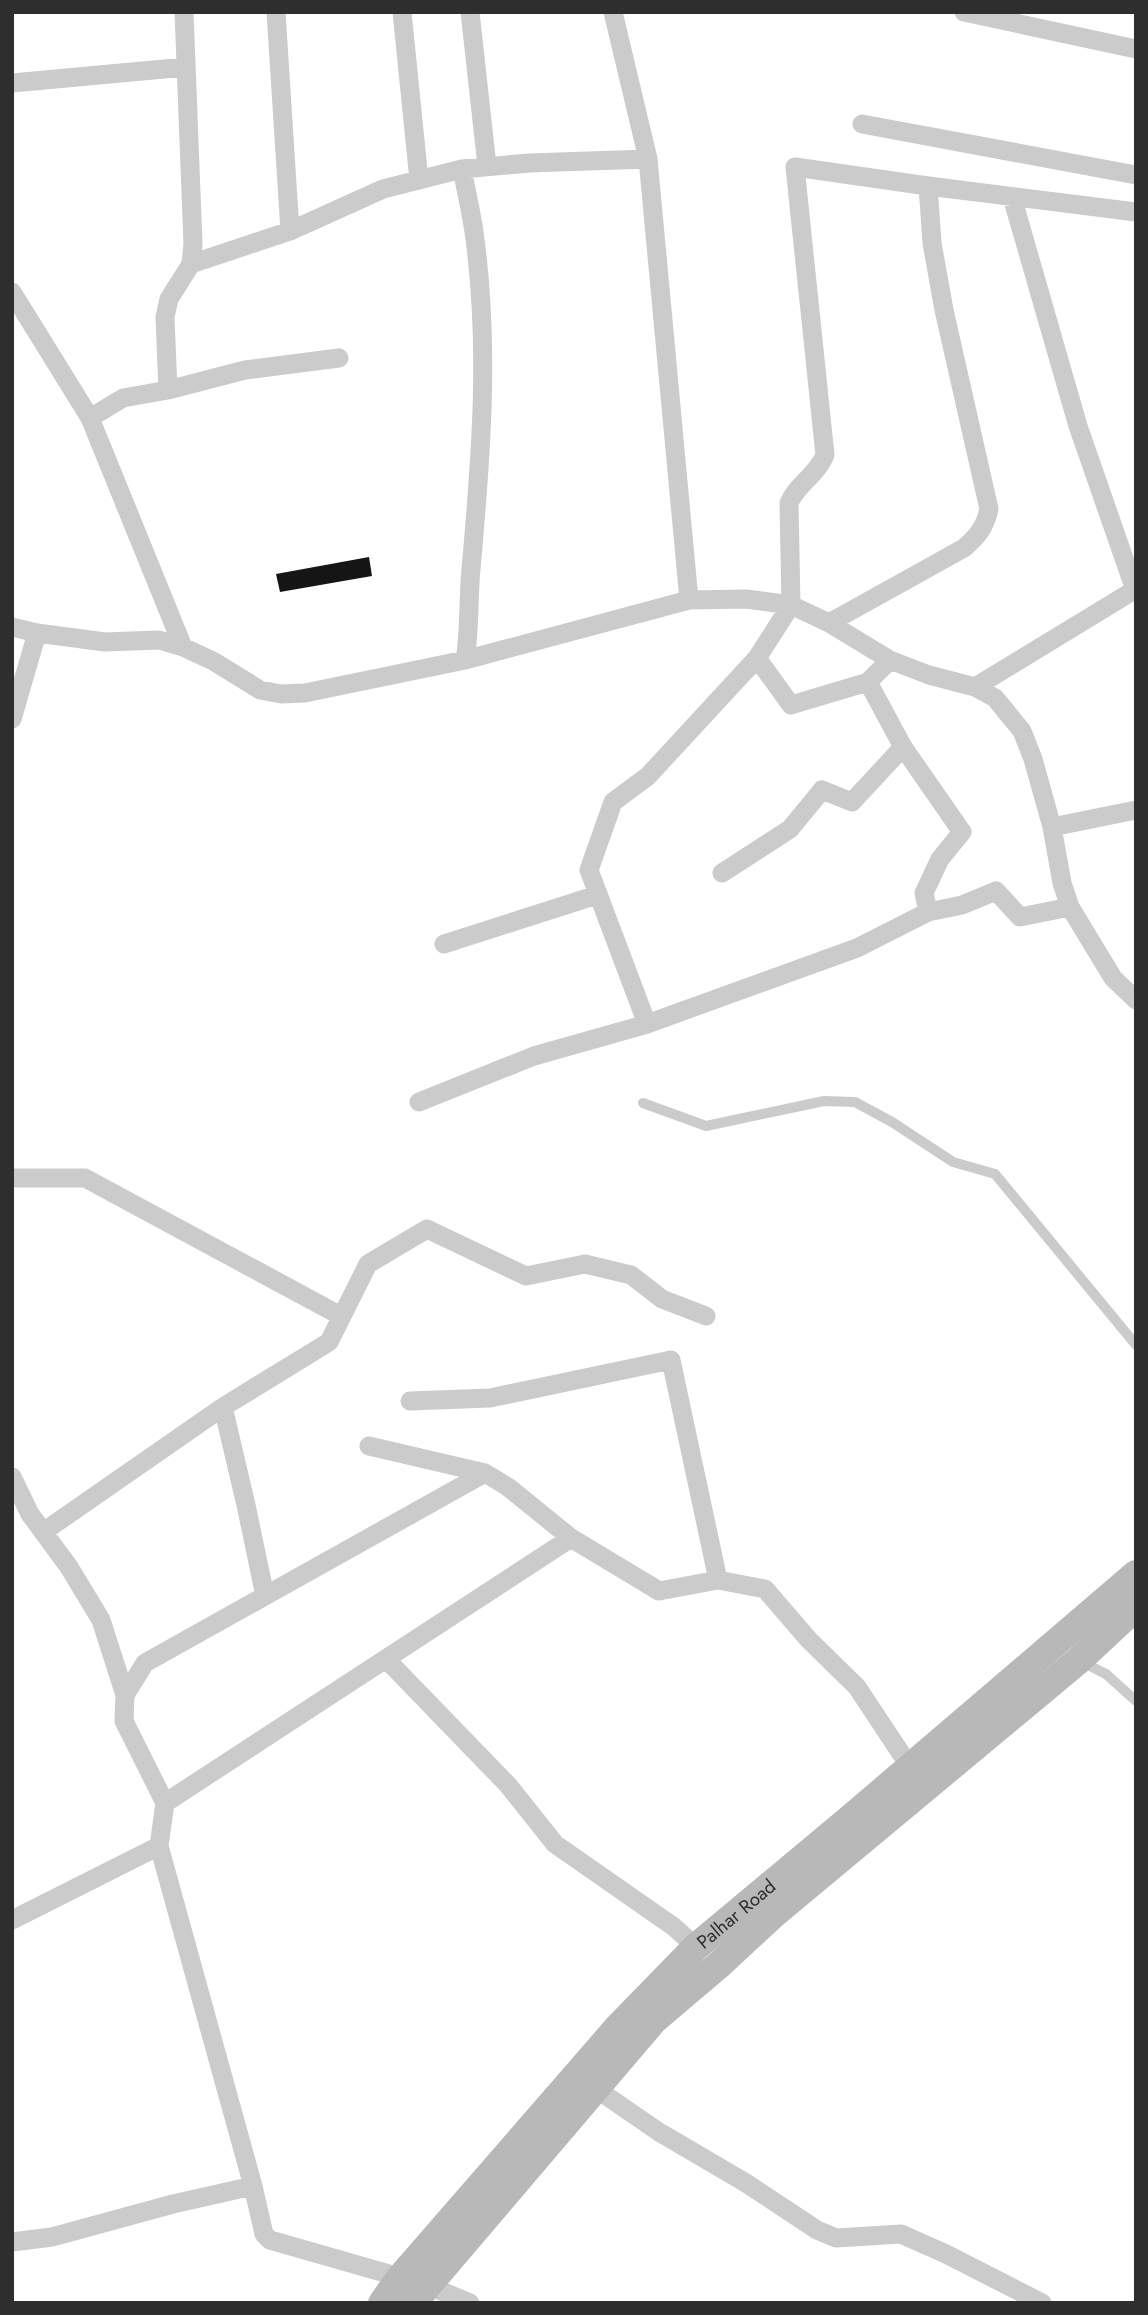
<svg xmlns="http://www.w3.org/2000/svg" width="1148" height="2315" font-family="Jost,sans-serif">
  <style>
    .building { fill: #151515 }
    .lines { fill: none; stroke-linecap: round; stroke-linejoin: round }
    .service { stroke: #cbcbcb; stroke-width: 10 }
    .minor { stroke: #cbcbcb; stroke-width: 19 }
    .secondary { stroke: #b8b8b8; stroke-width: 28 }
    .labels { text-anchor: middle; stroke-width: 7; stroke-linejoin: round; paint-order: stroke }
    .street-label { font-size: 19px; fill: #2e2e2e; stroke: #fff }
  </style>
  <rect width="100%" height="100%" fill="#fff"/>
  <path class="building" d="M369,557L372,576L280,592L276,574Z"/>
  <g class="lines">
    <path class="service" d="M643,1103L706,1126L824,1101L855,1102L892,1122L953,1162L995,1174L1136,1345
      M1082,1662L1106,1674L1136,1701"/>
    <path class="minor" d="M276,12L290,231
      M402,12L419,180
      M470,12L487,166
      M613,12L648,159L689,600
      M964,12L1136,49
      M12,83L186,67
      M862,124L1136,175
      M462,169C466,190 471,211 474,232C490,344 481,458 471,569C468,600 470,630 465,660
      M1012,197L1078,426L1135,590
      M191,264L290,231L383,189L462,169L529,163L648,159
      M12,292L90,418L183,647
      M168,390L245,370L339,358
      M90,418L123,398L168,390L165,317L169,299L191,264L193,244L184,12
      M829,623L964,548C978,536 985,527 989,509L944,310L932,243L928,186
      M12,627L37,633L105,642L159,640L183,647L213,661L260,690L281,694L305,693L465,660L689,600L746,599L791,605L829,623L890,660L929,675L975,687L995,698L1022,731L1033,759L1052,827L1062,883L1070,907L1113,978L1136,1000
      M757,658L791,705L868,682L890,660
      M868,682L903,747L962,832L940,859L924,893L928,912
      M975,687L1136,589
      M12,719L37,633
      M1052,827L1136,810
      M722,873L790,829L822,790L852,802L903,747
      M444,944L597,895
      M647,1024L589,870L613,802L648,776L757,658L791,605L789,503C797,484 817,475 825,455L795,167L928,186L1136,212
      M419,1102L534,1056L647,1024L857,948L928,912L962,905L996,891L1020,917L1070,907
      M12,1178H85L341,1316
      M410,1401L490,1398L671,1360L718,1580
      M223,1407L246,1505L265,1596
      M369,1446L485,1473L508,1487L571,1538L659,1591L718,1580L765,1589L809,1640L857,1687L910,1767
      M12,1477L30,1514L69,1567L101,1620L125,1695
      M43,1532L223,1407L329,1342L368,1264L427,1229L526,1276L585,1264L631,1275L662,1299L706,1316
      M386,1659L508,1785L555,1844L674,1927L696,1947
      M165,1803L124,1721L125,1695L145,1663L485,1473
      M12,1920L159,1846
      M595,2088L659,2132L746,2183L817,2230L836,2238L901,2234L946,2254L1042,2303
      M12,2242L52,2237L173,2204L253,2186
      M470,2303L427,2285L270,2240L264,2234L253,2186L159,1846L165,1803L571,1538"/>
    <g class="secondary">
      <path id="s1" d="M382,2303L399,2279L618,2027L696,1947L853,1816L1136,1574"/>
      <path d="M413,2303L654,2020L720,1964L774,1914L1079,1660L1136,1607"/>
    </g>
  </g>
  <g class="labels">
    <g class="street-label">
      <text dy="7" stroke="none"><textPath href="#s1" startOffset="527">Palhar Road</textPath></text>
    </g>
  </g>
  <rect width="1148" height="2315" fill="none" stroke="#2e2e2e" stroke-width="28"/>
</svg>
